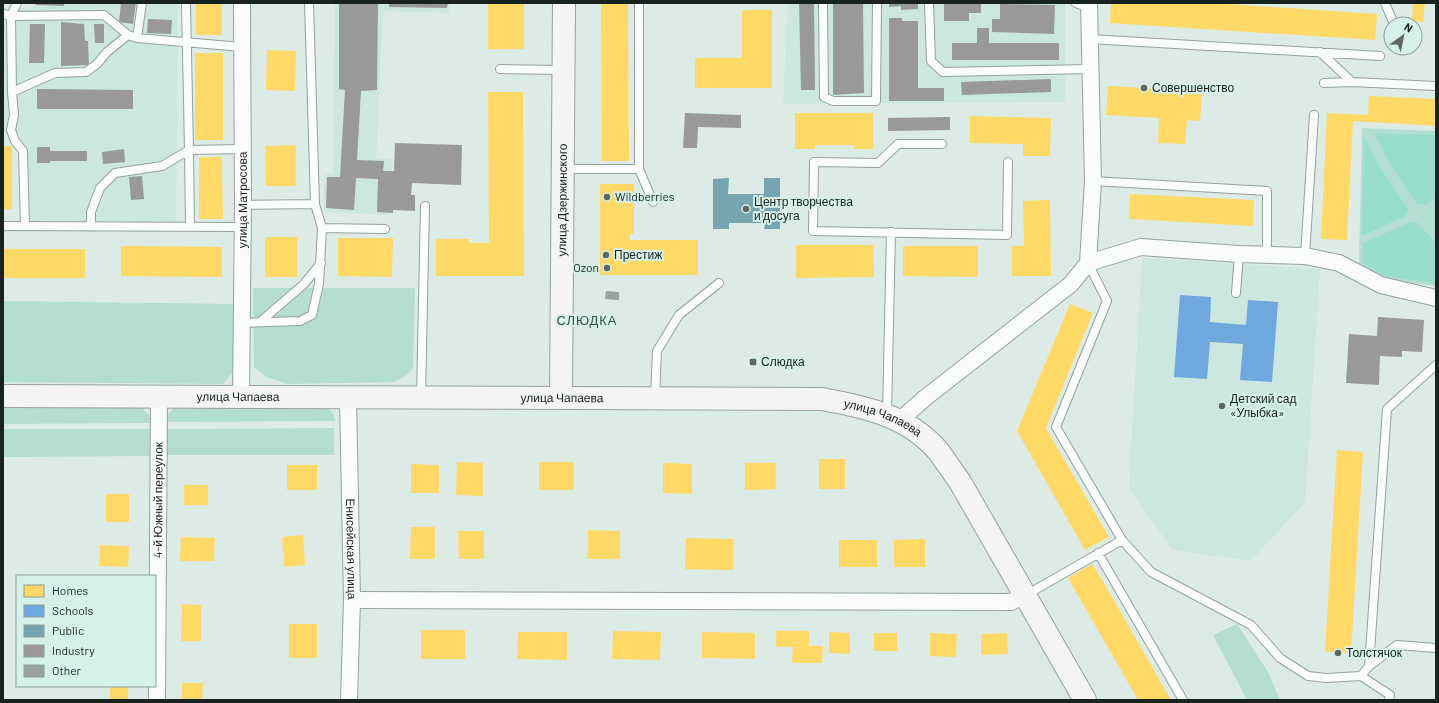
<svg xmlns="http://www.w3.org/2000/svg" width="1439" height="703" font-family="Barlow,sans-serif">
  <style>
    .built { fill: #cce7df }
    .green { fill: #b5ded3 }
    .forest { fill: #97decd }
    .homes { fill: #ffd966 }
    .schools { fill: #6fa8dc }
    .public { fill: #76a5af }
    .industry { fill: #999 }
    .building { fill: #97a29f }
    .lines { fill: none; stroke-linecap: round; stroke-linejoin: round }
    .service-casing { stroke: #95a09d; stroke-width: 10 }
    .minor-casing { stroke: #95a09d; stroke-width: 18 }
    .secondary-casing { stroke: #95a09d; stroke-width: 24 }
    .service { stroke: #fafcfb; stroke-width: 8 }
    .minor { stroke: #fafcfb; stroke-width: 16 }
    .secondary { stroke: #f4f4f3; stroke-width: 22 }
    .poi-dot { fill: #5d6865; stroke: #d6f1e9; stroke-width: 1.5 }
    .labels { text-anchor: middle; stroke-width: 4; stroke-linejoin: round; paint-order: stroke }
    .poi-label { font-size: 12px; fill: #18221f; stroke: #d6f1e9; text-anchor: start }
    .street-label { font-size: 12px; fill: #18221f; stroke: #d6f1e9 }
    .neighbourhood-label { font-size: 13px; letter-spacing: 1px; fill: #39504a; stroke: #d6f1e9 }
  </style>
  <rect width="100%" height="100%" fill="#dcebe6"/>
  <path class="built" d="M34,3H178L176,232L22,230L20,133H3V8L33,9Z
    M335,3H449V13L383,11L376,159H392L390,215L324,212V175L333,174Z
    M788,3H1065V102L783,104Z
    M1142,258L1320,269L1305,502L1251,561L1172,550L1129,487Z"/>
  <path class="green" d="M1362,128L1436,131V286L1384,280L1359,264Z
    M253,288H415L413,368L407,375L394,382L288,384L266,377L254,367Z
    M3,301L234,304L235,360L232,373L223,384L3,382Z
    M141,407L149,415L151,423L3,424V408Z
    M174,408L329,409L334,415L335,421L166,422L169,413Z
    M334,428V455H167V429Z
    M3,429H150L152,456L3,457Z
    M1237,624L1268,672L1280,700H1247L1213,635Z"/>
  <path class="forest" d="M1374,133L1436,135V197L1425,205L1417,204L1389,163Z
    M1364,137L1380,167L1408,209L1405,216L1362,236Z
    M1411,222H1417L1436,243V283L1387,277L1363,263V243Z"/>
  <path class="homes" d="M196,3H222V35H196Z
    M488,3H524V49H488Z
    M601,3H628L629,161H602Z
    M1111,3H1213L1377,14L1375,40L1110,23Z
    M1413,3H1425L1423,22L1412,21Z
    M742,10H772V88H695V58H742Z
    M267,50L296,51L295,91L266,90Z
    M195,53H223V140H195Z
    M1108,86L1202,91L1200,121L1187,120L1185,144L1158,143L1159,118L1106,115Z
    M488,92H523L524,276H436V239H469V243H489Z
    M1369,96L1436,99V126L1353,121L1347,240L1321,239L1327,113L1368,115Z
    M795,113H873V149H854V145H815V149H795Z
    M970,116L1051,118L1050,156H1023V144L970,143Z
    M296,145V186H266L265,146Z
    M3,146H12V209H3Z
    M199,157H222L223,219H199Z
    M600,184H634V234H630V240H698V275H600Z
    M1130,194L1254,200L1253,226L1129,219Z
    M1050,200L1051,276H1012V246H1024L1023,201Z
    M265,237H297V277H265Z
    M338,238H393L392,277L338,276Z
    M796,245H873L874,277L796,278Z
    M121,246L222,247V277L121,276Z
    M903,246H978V277L903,276Z
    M3,249H85V278H3Z
    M1070,304L1093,313L1046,428L1109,537L1085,550L1017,431Z
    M1337,450L1363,452L1351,653L1325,652Z
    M819,459H845V489H819Z
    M457,462L483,463V496L456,495Z
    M539,462H574V490H539Z
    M663,463L692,464V494L663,493Z
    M745,463H776V489L745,490Z
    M411,464L439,465V493H411Z
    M287,465H317V490H287Z
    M184,485H208V505H184Z
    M106,494H129V522H106Z
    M411,527H435V559H410Z
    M588,530L620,531V559H587Z
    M458,531H484V559H459Z
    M303,535L305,565L284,567L282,537Z
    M181,537L215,538L214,561H180Z
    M686,538L734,539L733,570L685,569Z
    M925,539V567H894V540Z
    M839,540H877V567H839Z
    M100,545L129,546L128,567L99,566Z
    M1092,564L1104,583L1171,700H1138L1068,578Z
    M182,604L201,605V641H181Z
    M289,624H317V658H289Z
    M421,630H465V659H421Z
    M613,631L661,632L660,660L612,659Z
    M776,631H809V646H823L822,663H792L793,647H776Z
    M518,632H567V660L517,659Z
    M702,632L755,633V659L702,658Z
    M829,632L850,633V654L829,653Z
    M874,633H897V651H874Z
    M930,633L957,634L956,657L930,656Z
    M1007,633L1008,654L981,655V634Z
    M182,683H203L202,700H182Z
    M110,686H128V700H110Z"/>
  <path class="schools" d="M1180,295L1211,297L1210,322L1246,325L1248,300L1278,302L1272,382L1240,380L1243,344L1210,342L1207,379L1174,377Z"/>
  <path class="public" d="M729,178L728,194H764V178H780V229H764L765,223H729V229H713V179Z"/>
  <path class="industry" d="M36,3H64V6L36,5Z
    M121,3H136L133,24L119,22Z
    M339,3H378L377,90L361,91L357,160L384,161L383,171H394L395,143L462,145L461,185L412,183L411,195H415V211L393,210V213L377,212L378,179L356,178L354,210L326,208L327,177H340L345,90L339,89Z
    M389,3H448L447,8L389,7Z
    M799,3H814L815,90H801Z
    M833,3H863L864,93L833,95Z
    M889,3H918V9L901,10V6L889,7Z
    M944,3H981V13H969V21H944Z
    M1000,4L1055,5L1054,34L992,32V19H1000Z
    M889,18H902V21H918V88H944V101H889Z
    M148,19L172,20L171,34L147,33Z
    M61,22L84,24L85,41H88L89,65L61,66Z
    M30,24H45L44,63H29Z
    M94,24H104V43H95Z
    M977,28H989V43H1059V60H952V43H977Z
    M1051,79V92L962,95L961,82Z
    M37,89L133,90V109H37Z
    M685,113L741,115V128L698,127L697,148H683Z
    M950,117V130L888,131V118Z
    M37,147H50V151H87V161H50V163H37Z
    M124,149L125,162L103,164L102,152Z
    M142,176L144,199L131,200L129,177Z
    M1378,317L1424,320L1422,352L1402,351V357L1380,356L1379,385L1346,383L1349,334L1377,336Z"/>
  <path class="building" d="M606,291L619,292V300L605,299Z"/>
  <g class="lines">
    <g class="service-casing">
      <path id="service" d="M17,3L11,16L12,92L14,115L11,130L15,141L23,151L25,226
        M186,3L189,150L242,149
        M823,3L824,97L833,101H876L877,3
        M929,3L931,61L943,72L1090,69
        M1076,3L1089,8
        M1385,3L1394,24
        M3,14L11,16L104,15L128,35L137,38L242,47
        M137,38L142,3
        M1090,39L1380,56
        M1320,52L1352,82
        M500,69L563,70
        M1324,83L1352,82L1436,86
        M12,92L55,73L86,72L97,64L107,52L128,35
        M942,144H898L878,163L814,162L813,231L1007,235L1008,162
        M563,169H639V3
        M639,169L653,202
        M1093,181L1267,191V255
        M243,205L315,204L309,3
        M3,226L243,227
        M91,227V212L100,188L115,173L162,166L189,150L190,227
        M322,228L385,229
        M1305,256L1314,115
        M1088,263L1107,301L1056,427L1122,540L1151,572L1251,625L1280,658L1308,676L1326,678L1361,676
        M1236,293L1239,254
        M260,322L304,284L321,263
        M242,323L300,321L312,315L319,284L322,228L315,204
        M421,397L425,206
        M655,397L657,351L679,315L719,283
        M887,414L891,232
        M1098,553L1183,700
        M1026,595L1122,540
        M1369,666L1387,409L1436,365
        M1389,700L1390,695L1361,676L1369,666L1397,645L1436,648"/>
    </g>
    <g class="minor-casing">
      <g id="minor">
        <path d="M1088,263L1093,181L1089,3"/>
        <path id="s1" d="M241,397L243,205L242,3"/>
        <path id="s2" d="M348,397L352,600L349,700"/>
        <path d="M900,420L925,398L1071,284L1088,263L1141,247L1239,254L1305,256L1339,263L1381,285L1436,298"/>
        <path d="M352,600L1011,602L1025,595"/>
        <path id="s3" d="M157,700L159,397"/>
      </g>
    </g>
    <g class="secondary-casing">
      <g id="secondary">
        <path id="s4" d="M3,396L822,399C866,407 909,416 939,452C946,462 953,472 960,482L1085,700"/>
        <path id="s5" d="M561,398L564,3"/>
      </g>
    </g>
    <use href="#service" class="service"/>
    <use href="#minor" class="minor"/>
    <use href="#secondary" class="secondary"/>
  </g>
  <g class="poi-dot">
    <circle cx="1144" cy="88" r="4"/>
    <circle cx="607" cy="197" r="4"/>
    <circle cx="746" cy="209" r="4"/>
    <circle cx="606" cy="255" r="4"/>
    <circle cx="607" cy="268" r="4"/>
    <rect x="749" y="358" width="8" height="8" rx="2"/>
    <circle cx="1222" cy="406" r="4"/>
    <circle cx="1338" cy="653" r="4"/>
  </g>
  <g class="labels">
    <g class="poi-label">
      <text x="1152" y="92">Совершенство</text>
      <text x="615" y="201">Wildberries</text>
      <text x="754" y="206">Центр творчества<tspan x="754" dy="14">и досуга</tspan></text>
      <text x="614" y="259">Престиж</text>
      <text x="599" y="272" text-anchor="end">Ozon</text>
      <text x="761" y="366">Слюдка</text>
      <text x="1230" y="403">Детский сад<tspan x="1230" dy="14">«Улыбка»</tspan></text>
      <text x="1346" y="657">Толстячок</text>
    </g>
    <g class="street-label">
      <text dy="4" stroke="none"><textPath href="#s1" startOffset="197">улица Матросова</textPath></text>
      <text dy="4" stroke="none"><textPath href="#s5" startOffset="198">улица Дзержинского</textPath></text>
      <text dy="4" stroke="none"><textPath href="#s4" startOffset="235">улица Чапаева</textPath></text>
      <text dy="4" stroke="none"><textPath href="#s4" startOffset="559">улица Чапаева</textPath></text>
      <text dy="4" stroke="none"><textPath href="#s4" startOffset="883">улица Чапаева</textPath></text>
      <text dy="4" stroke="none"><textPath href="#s3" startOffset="200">4-й Южный переулок</textPath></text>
      <text dy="4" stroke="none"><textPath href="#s2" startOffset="152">Енисейская улица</textPath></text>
    </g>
    <g class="neighbourhood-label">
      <text x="587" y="325">СЛЮДКА</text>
    </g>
  </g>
  <rect width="1439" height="703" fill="none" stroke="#18221f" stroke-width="8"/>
  <rect x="16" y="575" width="140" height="112" fill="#d6f1e9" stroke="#8a9e98"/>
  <rect x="24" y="585" width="20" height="12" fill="#ffd966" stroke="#8a9e98"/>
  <text x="52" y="595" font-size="12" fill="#18221f">Homes</text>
  <rect x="24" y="605" width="20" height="12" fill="#6fa8dc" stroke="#8a9e98"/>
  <text x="52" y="615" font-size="12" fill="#18221f">Schools</text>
  <rect x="24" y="625" width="20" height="12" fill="#76a5af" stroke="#8a9e98"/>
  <text x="52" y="635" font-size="12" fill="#18221f">Public</text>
  <rect x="24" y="645" width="20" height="12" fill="#999999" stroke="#8a9e98"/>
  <text x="52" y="655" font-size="12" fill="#18221f">Industry</text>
  <rect x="24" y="665" width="20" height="12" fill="#97a29f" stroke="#8a9e98"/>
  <text x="52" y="675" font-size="12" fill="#18221f">Other</text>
  <g transform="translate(1403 36) rotate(33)"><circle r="19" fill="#d6f1e9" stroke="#8a9e98"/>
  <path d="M0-3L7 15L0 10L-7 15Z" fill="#5d6865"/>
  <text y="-6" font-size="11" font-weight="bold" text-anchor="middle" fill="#18221f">N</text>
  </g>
</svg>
